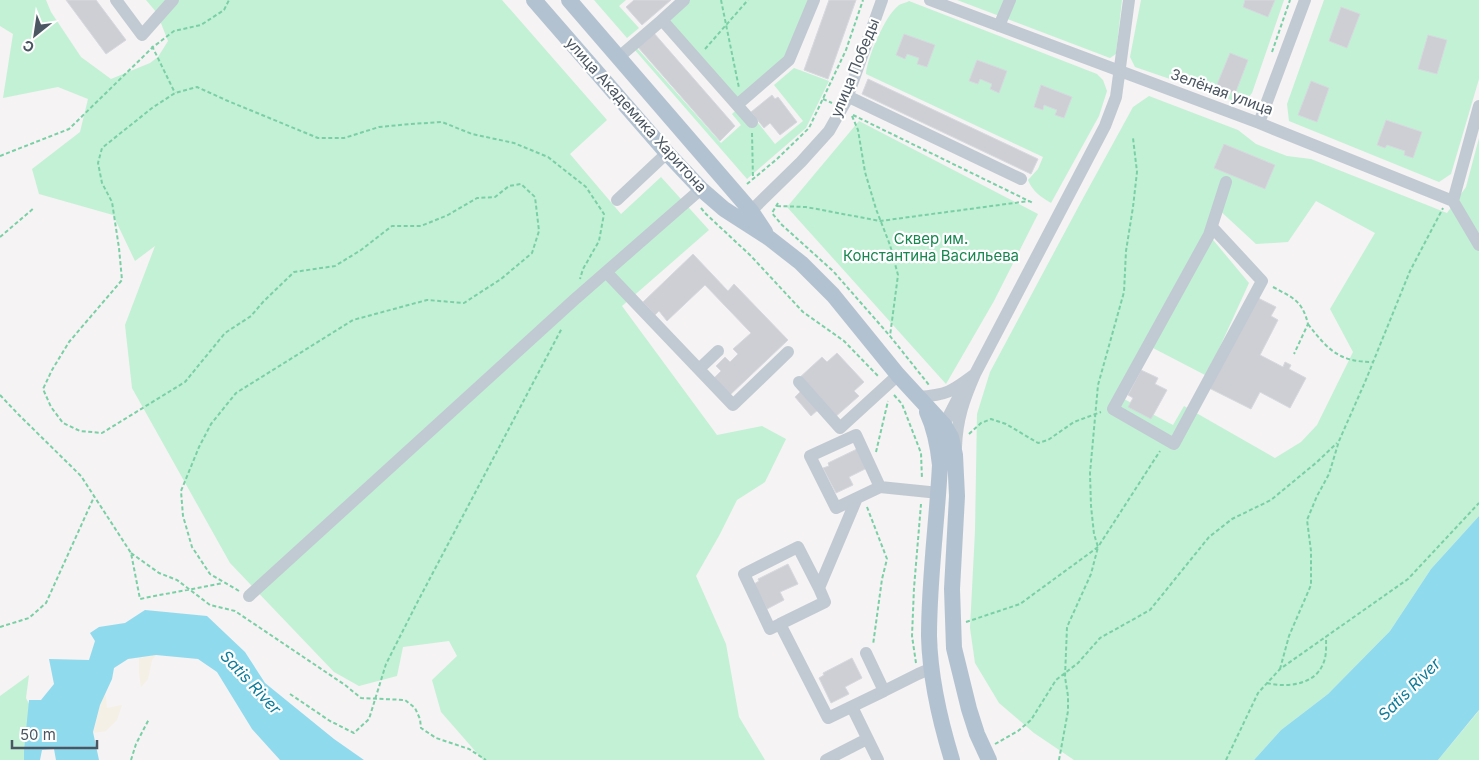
<svg xmlns="http://www.w3.org/2000/svg" width="1479" height="760" font-family="Inter,sans-serif">
  <style>
    .green { fill: #c3f1d5; fill-rule: evenodd }
    .sand { fill: #f5f0e5 }
    .water { fill: #90daee }
    .building { fill: #cdcfd5; stroke: #d7d9de }
    .lines { fill: none; stroke-linecap: round; stroke-linejoin: round }
    .path { stroke: #7ad0a6; stroke-width: 2; stroke-dasharray: 4 2.5; stroke-linecap: butt }
    .minor { stroke: #c1cad2; stroke-width: 12 }
    .major { stroke: #b3c2d1; stroke-width: 16 }
    .labels { text-anchor: middle; stroke-width: 4.5; stroke-linejoin: round; paint-order: stroke }
    .street-label { font-size: 15px; fill: #4a5661; stroke: #fff }
    .park-label { font-size: 15px; fill: #17864f; stroke: #fff }
    .water-label { font-size: 16px; font-style: italic; fill: #0c7c9b; stroke: #fff }
  </style>
  <rect width="100%" height="100%" fill="#f5f3f3"/>
  <path class="green" d="M0,0H46L51,12L81,57L111,79L150,63L158,57L168,41L157,13L146,0H502L607,120L570,154L621,214L661,177L709,230L622,306L717,435L762,426L786,439L765,482L737,500L720,534L696,576L726,644L739,717L765,760H483L441,712L432,680L457,656L449,641L403,647L397,676L359,686L334,672L230,563L132,388L125,325L155,246L135,261L113,215L39,194L32,169L80,132L88,99L58,87L3,98L13,34L0,26Z
    M594,0H626L619,6L639,28L627,38Z
    M689,0H810L786,58L736,99L667,20Z
    M957,0H1122L1116,54L1110,58Z
    M1141,0H1284L1252,93L1243,104L1135,67L1130,57Z
    M1324,0H1479V79L1451,174L1439,182L1289,121L1287,104Z
    M909,1L1097,74L1103,80L1107,91L1099,116L1051,203C1041,197 1033,192 1028,180L1038,169L1043,157L866,74C867,58 885,16 898,6C901,3 906,3 909,1Z
    M636,47L721,143L741,125L732,114L743,104L775,144L803,121L774,85L794,68L829,81L806,128L747,179L634,49Z
    M1149,96L1238,130L1256,144L1287,156L1311,159L1447,213L1466,187L1479,138V516L1431,569L1390,631L1328,694L1281,730L1254,760H1074L1034,733L999,703L975,663L970,628L975,531L977,414L990,372L1081,202L1133,107ZM1316,201L1375,233L1330,309L1353,352L1317,425L1301,442L1275,458L1184,406L1173,425L1124,399L1153,348L1205,375L1218,351L1249,283L1209,235L1216,207L1256,244L1288,242Z
    M859,121L1038,214L994,301L946,384L787,207Z
    M29,675L26,698L29,704L26,760H0V696Z
    M1479,710V760H1438L1477,713Z"/>
  <path class="sand" d="M156,655L152,660L148,679L141,687L139,673V658Z
    M105,694L106,698L107,708L122,705L117,720L106,731L93,733L100,705Z"/>
  <path class="water" d="M1479,516V710L1438,760H1254L1281,730L1328,694L1390,631L1431,569Z
    M145,610L207,616L245,652L265,683L334,739L364,760H280L252,729L217,672L198,659L156,655L128,659L114,668L112,679L100,705L93,732L99,760H56L54,749L42,750L40,760H24V751L29,700H41L54,684L49,659L89,660L95,641L90,633L99,627L125,623Z"/>
  <path class="building" d="M66,0H96L126,40L106,54Z
    M634,0H671L642,25L626,7Z
    M829,0H856L828,79L804,70Z
    M1245,0H1275L1268,17L1243,7Z
    M1341,7L1360,14L1347,48L1329,41Z
    M653,32L735,126L720,141L637,46Z
    M904,34L935,45L927,67L917,64L919,58L907,54L905,59L896,55Z
    M1428,35L1447,40L1437,74L1418,69Z
    M1230,53L1248,60L1235,94L1216,87Z
    M977,60L1007,71L999,93L990,89L992,84L980,79L978,84L969,81Z
    M868,79L1038,159L1031,174L862,94Z
    M1311,81L1329,88L1317,122L1298,115Z
    M1041,85L1072,97L1064,118L1055,115L1057,110L1044,105L1043,110L1034,107Z
    M772,95L775,99L778,97L797,122L780,135L770,123L764,128L751,112Z
    M1386,120L1422,132L1413,158L1404,155L1405,151L1387,145L1385,148L1377,145Z
    M1224,144L1275,165L1265,189L1214,168Z
    M693,254L728,291L734,284L788,340L729,396L713,379L721,371L716,366L725,357L730,362L738,354L733,349L751,333L705,285L667,321L659,311L655,315L643,302Z
    M1258,298L1276,307L1271,316L1278,320L1260,355L1283,367L1285,362L1291,365L1289,369L1306,378L1290,408L1260,392L1251,409L1207,387Z
    M837,353L864,382L854,391L859,396L834,418L798,379L822,357L827,362Z
    M1141,370L1158,378L1155,384L1167,390L1151,419L1128,407L1133,398L1128,395Z
    M802,390L819,409L811,416L795,397Z
    M857,449L867,468L849,477L853,485L836,493L823,468L829,466L828,463Z
    M788,564L798,584L780,592L784,600L767,609L754,584L759,581L758,579Z
    M852,658L862,678L845,687L849,694L831,703L819,678L824,675L823,673Z"/>
  <g class="lines">
    <path class="path" d="M721,0L739,88
      M152,46L175,93
      M705,49L748,0
      M1272,52L1290,0
      M823,99L832,103
      M853,115L1033,203
      M852,116L858,130L865,172L876,209L890,245L898,275L890,336
      M752,133L753,179
      M0,156L69,129L153,47L174,31L201,25L224,10L229,0
      M747,184L777,159L809,128L846,50L863,0
      M778,203L772,213L782,225L833,271L890,336L929,385
      M777,206L806,207L880,221L1029,201
      M701,208L706,214L751,256L803,312L844,341L878,376
      M0,237L34,208
      M1273,287C1293,298 1302,300 1308,324L1294,354
      M1308,324C1328,350 1339,362 1373,362
      M0,395L18,414L81,476L131,553L140,599C168,593 195,589 223,583
      M894,395L902,404L921,453L922,479
      M969,434L981,423L991,419L1006,424L1038,443L1048,440L1074,422L1101,412
      M876,452L888,401
      M867,507L887,559L882,579L873,645
      M131,553L159,573L177,580L210,605L235,611L345,685L361,698L405,700L415,708L420,719L421,728L436,738L469,749L486,760
      M239,591L210,574L192,547L183,516L181,491L199,447L211,424L236,393L353,320L427,300L464,303L501,279L532,253L539,231L535,197L521,184L509,186L495,197L477,198L448,215L421,226H392L361,250L335,266L294,272L263,302L251,316L225,333L185,382L102,433L80,431L63,423L51,407L43,389L52,370L69,342L122,280L119,248L112,202L102,183L98,163L102,148L152,108L175,93L197,87L228,101L318,138H344L379,127L411,124L442,122L472,134L514,143L548,157L586,187L604,214L599,241L583,269L580,279
      M966,622L1020,604L1098,547L1160,451
      M0,627L29,618L46,603L94,497
      M916,663L912,636L914,588L921,504
      M1280,669L1289,636L1311,585V551L1307,520L1317,496L1329,474L1339,441L1365,382L1410,271L1443,208
      M1267,683C1286,688 1315,685 1323,664C1327,656 1326,645 1326,636
      M290,694L330,721L354,733L369,719L386,664L418,601L562,328
      M995,744L1018,731L1031,720L1056,680L1078,663L1100,638L1150,610L1209,537L1232,519L1271,500L1317,462L1337,443
      M131,760L136,744L149,719
      M1059,760L1068,711V696L1065,677L1067,627L1091,574L1098,547L1094,534L1091,506L1090,473L1098,385L1124,292L1126,251L1133,207L1137,172L1133,138
      M1226,760L1258,693L1280,669L1408,579L1479,503"/>
    <path class="minor" d="M116,0L142,35L173,0
      M684,0L662,20L737,105L789,60L814,0
      M930,0L1259,123L1453,201L1479,245
      M999,26L1010,0
      M619,57L662,20
      M847,96L1021,179
      M737,105L752,122
      M1259,123L1305,0
      M617,200L667,153
      M1453,201L1479,106
      M751,211L801,162L829,131L846,101L882,0
      M1212,227L1262,281L1174,444L1113,409L1209,235L1226,182
      M607,273L733,405L788,352
      M699,369L718,351
      M799,382L840,428L898,375
      M918,397C947,395 951,392 975,374
      M942,433L944,425L960,394
      M956,447C957,419 964,399 975,374L1105,126L1116,97L1129,0
      M880,487L856,435L810,456L836,508L880,487L939,493
      M857,498L819,588L825,602L780,624L828,718L884,691L866,653
      M249,596L574,300L701,189
      M780,624L770,629L744,574L798,547L819,588
      M884,691L918,674L932,668
      M852,707L878,760
      M826,760L867,739"/>
    <path class="major" d="M534,0L667,153L701,189L724,209L769,238L801,263L833,295L898,375L944,425L951,437L955,455L957,496L952,589L954,648L969,709L977,734L989,760
      M569,0L739,197L751,211L765,232
      M927,412C935,429 938,446 940,465C937,522 929,579 929,636C930,677 940,721 952,760"/>
  </g>
  <g class="labels">
    <g class="street-label">
      <text transform="translate(855 68) rotate(-68)" y="5">улица Победы</text>
      <text transform="translate(1222 92) rotate(20)" y="5">Зелёная улица</text>
      <text transform="translate(636 115) rotate(48)" y="5">улица Академика Харитона</text>
    </g>
    <g class="park-label">
      <text x="931" y="244">Сквер им.<tspan x="931" dy="17">Константина Васильева</tspan></text>
    </g>
    <g class="water-label">
      <text transform="translate(251 682) rotate(47)" y="6">Satis River</text>
      <text transform="translate(1409 689) rotate(-45)" y="6">Satis River</text>
    </g>
  </g>
  <g transform="translate(35 35) rotate(210)" stroke="#ffffff" stroke-width="4" paint-order="stroke">
  <path d="M0-4L9 19L0 12L-9 19Z" fill="#4a5661"/>
  <text y="-8" font-size="14" font-weight="bold" text-anchor="middle" fill="#4a5661">С</text>
  </g>
  <path d="M12 740v8h85v-8" fill="none" stroke="#4a5661" stroke-width="2.5"/>
  <text x="20" y="740" font-size="15" fill="#4a5661" stroke="#ffffff" stroke-width="4" paint-order="stroke">50 m</text>
</svg>
